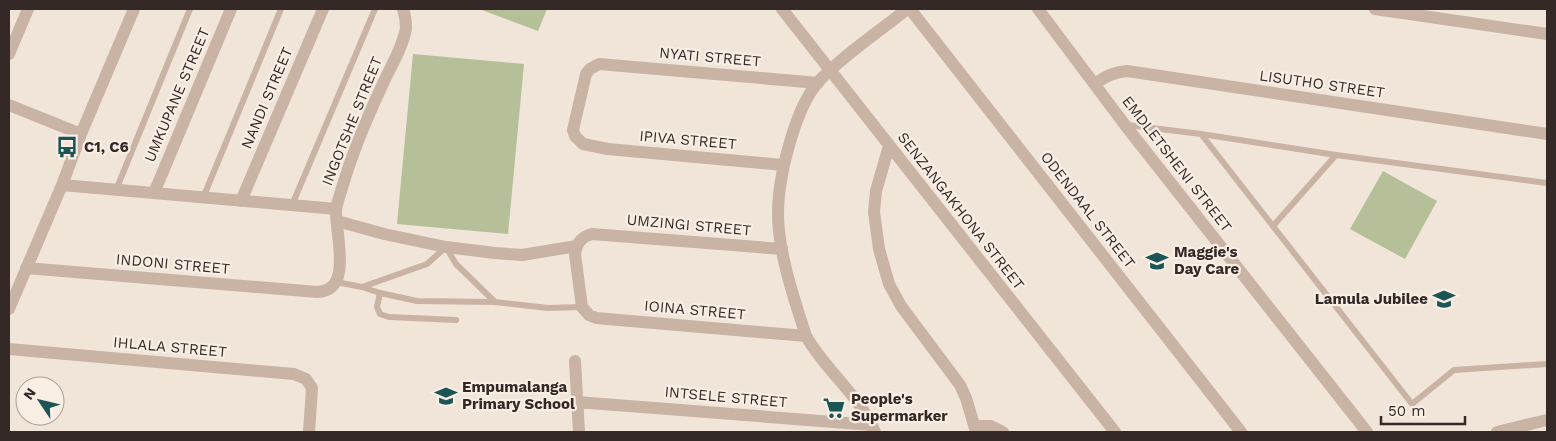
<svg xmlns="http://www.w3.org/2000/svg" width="1556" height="441" font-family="'Work Sans',sans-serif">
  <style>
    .green { fill: #b5bf98 }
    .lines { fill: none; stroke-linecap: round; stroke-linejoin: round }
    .service { stroke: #c8b3a4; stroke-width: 6 }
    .minor { stroke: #c8b3a4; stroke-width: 12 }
    .tertiary { stroke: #c8b3a4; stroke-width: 12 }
    .labels { text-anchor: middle; stroke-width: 4.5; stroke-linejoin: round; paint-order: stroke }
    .street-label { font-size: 15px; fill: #342926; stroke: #f9eee4 }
    .poi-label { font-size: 15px; font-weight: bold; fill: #342926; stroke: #f9eee4; text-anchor: start }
  </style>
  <rect width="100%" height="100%" fill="#f1e4d8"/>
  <path class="green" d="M479,9H547L538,31Z
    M413,54L524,64L508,234L397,224Z
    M1383,171L1437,201L1405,259L1350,229Z"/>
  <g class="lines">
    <path class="service" d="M1128,125L1201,134L1336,155L1547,183
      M1201,134L1412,404L1454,370L1547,364
      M116,190L190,9
      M203,198L281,9
      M292,205L375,9
      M1273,226L1336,155
      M336,282L362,287L380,293L417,301L495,302L548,308L582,307
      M362,287L427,264L446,247L456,264L495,302
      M380,293L377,307L380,314L389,317L456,320"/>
    <path class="minor" d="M782,9L1115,432
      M910,9L1241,432
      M1038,9L1125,125L1367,432
      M1095,84C1106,76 1114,72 1127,71L1547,134
      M9,105L81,134
      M889,146L876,191L874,212L879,249L889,284L901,306L960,385L966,398L976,432
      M783,165L608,149L583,144L575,136L573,130L586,74L590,69L599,64L818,83
      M62,185L336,209
      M154,193L231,9
      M241,201L323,9
      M337,221L384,234L446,247L495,253L522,255L577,246
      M782,249L592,234C581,237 577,243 575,254L582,307L589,315L596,318L806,336
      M26,268L317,292C354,291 335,234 336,210C337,203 340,195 342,188C352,154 366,120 381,88C389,69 403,48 406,28C406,21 405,15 403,9
      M9,309L62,185L81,134L134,9
      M9,349L294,374L306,379L312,388L309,432
      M575,361L579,432
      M577,402L872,425
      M974,426H991L1003,432
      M1497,432L1547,420"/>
    <path class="tertiary" d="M1375,9L1547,34
      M9,54L28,9
      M875,432C860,396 825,370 806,336C794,299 778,251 778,214C778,189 783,166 790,142C796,121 804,98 819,81C842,56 880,31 907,9"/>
  </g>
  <defs>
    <g id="bus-bare" transform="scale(1.725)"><path d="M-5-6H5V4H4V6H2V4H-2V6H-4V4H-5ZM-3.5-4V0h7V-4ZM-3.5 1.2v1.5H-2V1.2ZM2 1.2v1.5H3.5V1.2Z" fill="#1c5555" stroke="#f9eee4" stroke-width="2.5" paint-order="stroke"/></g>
    <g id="school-bare" transform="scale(1.725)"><path d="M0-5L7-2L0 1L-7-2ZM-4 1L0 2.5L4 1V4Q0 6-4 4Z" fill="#1c5555" stroke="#f9eee4" stroke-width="2.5" paint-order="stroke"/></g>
    <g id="supermarket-bare" transform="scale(1.725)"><path d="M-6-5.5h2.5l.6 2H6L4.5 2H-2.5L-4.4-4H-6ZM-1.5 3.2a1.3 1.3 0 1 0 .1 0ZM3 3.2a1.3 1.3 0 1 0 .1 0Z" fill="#1c5555" stroke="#f9eee4" stroke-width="2.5" paint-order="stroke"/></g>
  </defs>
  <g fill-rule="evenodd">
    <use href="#bus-bare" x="67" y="147"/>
    <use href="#school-bare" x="1157" y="261"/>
    <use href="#school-bare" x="1444" y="299"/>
    <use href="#school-bare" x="446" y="396"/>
    <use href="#supermarket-bare" x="834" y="408"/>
  </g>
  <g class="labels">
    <g class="street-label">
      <text transform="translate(710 57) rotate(5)" y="5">NYATI STREET</text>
      <text transform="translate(1322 84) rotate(8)" y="5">LISUTHO STREET</text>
      <text transform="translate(177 95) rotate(-67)" y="5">UMKUPANE STREET</text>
      <text transform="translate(267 98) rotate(-67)" y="5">NANDI STREET</text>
      <text transform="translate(352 121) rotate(-68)" y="5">INGOTSHE STREET</text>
      <text transform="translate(688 140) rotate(5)" y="5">IPIVA STREET</text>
      <text transform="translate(1177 164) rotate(52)" y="5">EMDLETSHENI STREET</text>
      <text transform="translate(1088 210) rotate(52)" y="5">ODENDAAL STREET</text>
      <text transform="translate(961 211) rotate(52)" y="5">SENZANGAKHONA STREET</text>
      <text transform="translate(689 225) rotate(5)" y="5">UMZINGI STREET</text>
      <text transform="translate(173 264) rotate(5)" y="5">INDONI STREET</text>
      <text transform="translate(695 310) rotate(5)" y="5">IOINA STREET</text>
      <text transform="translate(170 347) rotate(5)" y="5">IHLALA STREET</text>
      <text transform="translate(726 397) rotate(5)" y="5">INTSELE STREET</text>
    </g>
    <g class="poi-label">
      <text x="84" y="152">C1, C6</text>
      <text x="1174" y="257">Maggie's<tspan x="1174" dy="17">Day Care</tspan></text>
      <text x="1428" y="304" text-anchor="end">Lamula Jubilee</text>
      <text x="462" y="392">Empumalanga<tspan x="462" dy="17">Primary School</tspan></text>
      <text x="851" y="404">People's<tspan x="851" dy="17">Supermarker</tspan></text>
    </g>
  </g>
  <rect width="1556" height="441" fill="none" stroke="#342926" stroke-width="20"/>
  <g transform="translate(40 401) rotate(305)"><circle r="24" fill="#f9eee4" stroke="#aa9f98"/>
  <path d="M0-4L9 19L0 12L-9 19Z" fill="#1c5555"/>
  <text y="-8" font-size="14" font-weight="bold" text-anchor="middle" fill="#342926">N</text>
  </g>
  <path d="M1381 416v8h84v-8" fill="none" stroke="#342926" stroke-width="2.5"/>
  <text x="1388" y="416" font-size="15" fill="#342926" stroke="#f9eee4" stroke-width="4" paint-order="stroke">50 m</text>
</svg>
